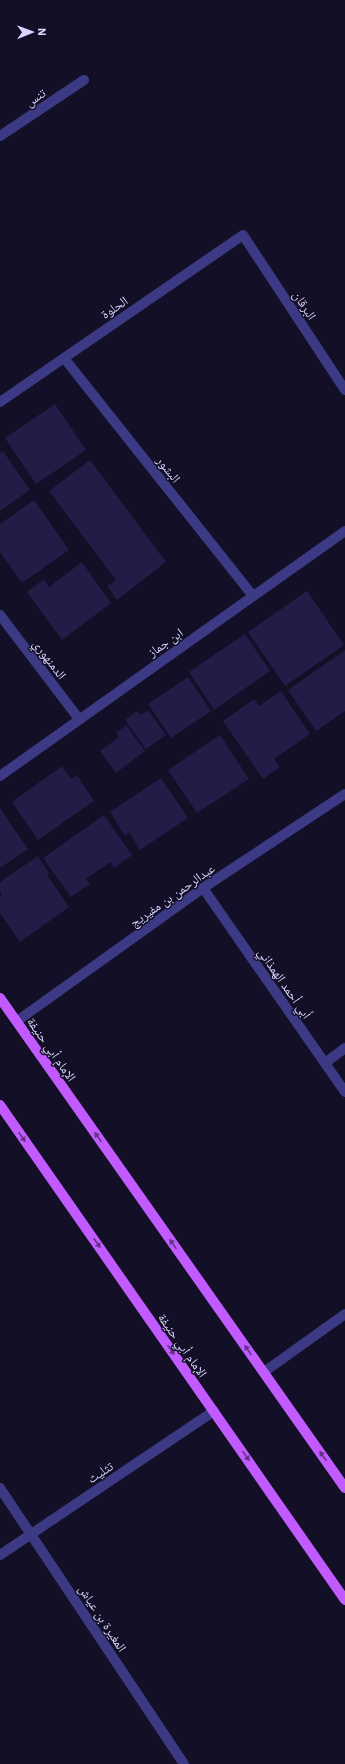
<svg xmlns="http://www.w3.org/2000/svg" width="345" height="1764" font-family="'IBM Plex Sans','Noto Naskh Arabic',sans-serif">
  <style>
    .building { fill: #241b47 }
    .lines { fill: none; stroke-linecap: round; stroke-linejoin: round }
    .minor { stroke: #3d3a85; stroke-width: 10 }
    .primary { stroke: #c25bff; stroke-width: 10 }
    .oneway { fill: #623188 }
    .labels { text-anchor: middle; stroke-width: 3; stroke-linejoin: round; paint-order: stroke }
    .street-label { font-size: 13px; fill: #d9d4ff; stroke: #130f26 }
  </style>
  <rect width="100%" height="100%" fill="#130f26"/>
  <path class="building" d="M55,404L86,450L36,484L5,438Z
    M3,451L30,490L0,511V453Z
    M90,460L166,562L117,600L107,586L116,580L49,491Z
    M34,500L69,550L22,583L0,552V524Z
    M82,562L111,603L62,640L27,592L44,579L49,587Z
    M307,591L344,645L285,686L248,632Z
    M245,634L270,671L214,710L189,672Z
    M345,650V711L316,731L288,690Z
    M188,677L211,711L171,738L148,704Z
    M281,691L310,734L274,759L280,767L263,779L223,721L254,699L259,706Z
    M148,710L166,735L146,749L125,720L137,711L141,715Z
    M126,725L145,751L116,773L100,751L119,737L116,733Z
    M220,735L249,779L197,813L168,770Z
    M62,766L71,779L77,775L94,801L38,840L12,802Z
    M161,778L188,818L140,850L130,833L125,836L110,812Z
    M0,808L28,849L0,868Z
    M104,815L132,855L114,868L110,862L86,879L90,884L71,897L43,858Z
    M38,856L49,873L47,875L69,907L20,942L0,913V896L2,894L0,891V882Z"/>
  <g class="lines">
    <path class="minor" d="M0,136L84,80
      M64,358L253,596
      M0,402L243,235L345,390
      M0,615L79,719
      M0,776L345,531
      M203,888L345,1092
      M17,1021L203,888L345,794
      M325,1063L345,1048
      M264,1372L345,1314
      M0,1488L184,1764
      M0,1555L214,1411"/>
    <path class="primary" d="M0,998L345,1488
      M0,1105L345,1600"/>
  </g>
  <defs><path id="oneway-solid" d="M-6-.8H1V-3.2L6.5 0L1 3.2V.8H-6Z"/></defs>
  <g class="oneway">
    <use href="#oneway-solid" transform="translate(22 1137) rotate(55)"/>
    <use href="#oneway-solid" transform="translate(98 1137) rotate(-125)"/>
    <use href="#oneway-solid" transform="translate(97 1243) rotate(55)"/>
    <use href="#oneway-solid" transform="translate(173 1244) rotate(-125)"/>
    <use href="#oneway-solid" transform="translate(171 1350) rotate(55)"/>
    <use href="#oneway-solid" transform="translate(248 1350) rotate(-125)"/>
    <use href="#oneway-solid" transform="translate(246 1456) rotate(55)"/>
    <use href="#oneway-solid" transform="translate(323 1456) rotate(-125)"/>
  </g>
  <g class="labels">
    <g class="street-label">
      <text transform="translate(35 97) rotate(-34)" y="5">تنس</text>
      <text transform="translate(305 305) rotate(57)" y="5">البرقان</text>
      <text transform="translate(114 307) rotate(-34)" y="5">الحلوة</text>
      <text transform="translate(169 469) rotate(52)" y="5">البشور</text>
      <text transform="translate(165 642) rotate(-35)" y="5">ابن جماز</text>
      <text transform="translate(50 659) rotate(53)" y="5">الدمنهوري</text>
      <text transform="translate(172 895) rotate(-35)" y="5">عبدالرحمن بن مفيريج</text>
      <text transform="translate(285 983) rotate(55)" y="5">أبي أحمد الهمذاني</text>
      <text transform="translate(52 1049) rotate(55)" y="5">الإمام أبي حنيفة</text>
      <text transform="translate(183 1345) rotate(55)" y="5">الإمام أبي حنيفة</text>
      <text transform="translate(100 1472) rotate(-34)" y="5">تثليث</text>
      <text transform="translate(103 1618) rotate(57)" y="5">المغيرة بن عياش</text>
    </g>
  </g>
  <g transform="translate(32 32) rotate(89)" stroke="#130f26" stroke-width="3" paint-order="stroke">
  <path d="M0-3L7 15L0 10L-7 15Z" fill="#d9d4ff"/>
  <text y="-6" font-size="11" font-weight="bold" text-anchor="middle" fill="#d9d4ff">N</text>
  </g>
</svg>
